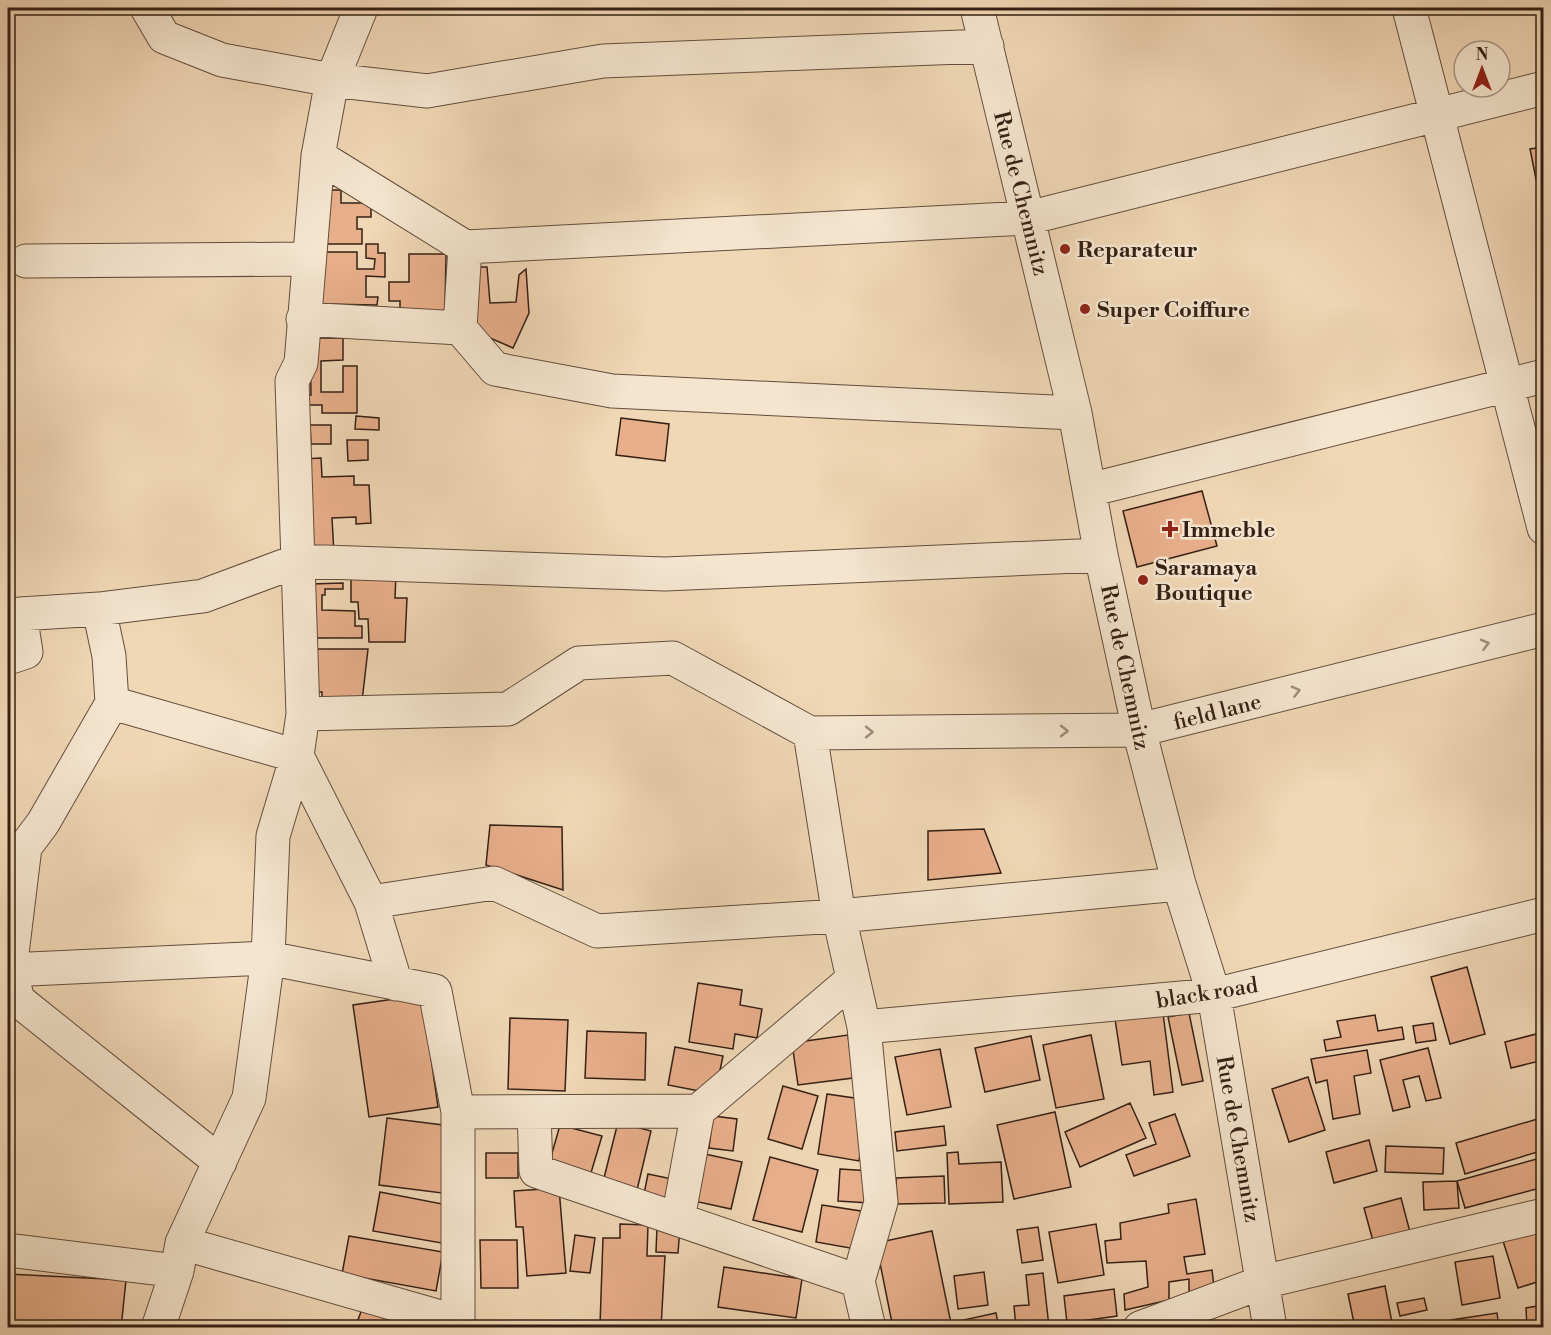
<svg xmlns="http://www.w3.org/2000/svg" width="1551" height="1335" font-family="'Libre Bodoni',serif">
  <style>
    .building { fill: #e8af8b; stroke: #342015; stroke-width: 1.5 }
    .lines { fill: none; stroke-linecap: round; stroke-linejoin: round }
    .minor-casing { stroke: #634e3d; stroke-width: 35 }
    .minor { stroke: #f5e5cf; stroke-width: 33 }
    .oneway { stroke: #9e8c7b }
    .poi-dot { fill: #8f2418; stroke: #f5e5cf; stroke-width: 2 }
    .labels { text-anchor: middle; stroke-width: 5; stroke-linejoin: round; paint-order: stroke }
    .street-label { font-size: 22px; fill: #342015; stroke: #f5e5cf }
    .poi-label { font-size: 22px; font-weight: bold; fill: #342015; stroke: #f5e5cf; text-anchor: start }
  </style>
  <rect width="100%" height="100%" fill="#f0d7b5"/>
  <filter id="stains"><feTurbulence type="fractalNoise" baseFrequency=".00333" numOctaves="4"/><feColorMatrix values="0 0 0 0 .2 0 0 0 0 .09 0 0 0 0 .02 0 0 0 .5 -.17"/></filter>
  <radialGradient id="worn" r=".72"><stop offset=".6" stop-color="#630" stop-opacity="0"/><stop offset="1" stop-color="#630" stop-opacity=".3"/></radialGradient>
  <path class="building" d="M1544,147V193L1539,194L1530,149Z
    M324,190H341V203H371V217H357V229H362V244H324Z
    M366,244H378V253H385V277L366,276V297H378L377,305L320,304L321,252H357V269H374L375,259L366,258Z
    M409,254H446L445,312L400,311V301H389V282H409Z
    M480,267H487L490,303L516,302L519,275L526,269L529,313L513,348L474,331Z
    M310,338H343V360L321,361V392H343V366H357V413H322V405H304L303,395H311Z
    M356,416L379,418V430L355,429Z
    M621,418L669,424L665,461L616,455Z
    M310,425H331V444H311Z
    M347,440H368V460L348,461Z
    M321,458L322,477L354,476V485H369L371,523L356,524V517L332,518L334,554L309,555L303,459Z
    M1202,491L1217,546L1137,567L1123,511Z
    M396,574L395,598H407L405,642H369L368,619H359L358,602H351V575Z
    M343,583V589H325V595H322V610L355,611V626H362V638H313L311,584Z
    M313,649H368L361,710L322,701V692H313Z
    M490,825L562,827L563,890L486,865Z
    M984,829L1001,873L928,880V831Z
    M1467,967L1485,1034L1450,1044L1431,977Z
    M698,983L742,990L740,1005L762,1009L757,1038L735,1034L733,1049L689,1042Z
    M422,995L438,1107L369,1117L353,1005Z
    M1163,1013L1173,1092L1154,1095L1150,1061L1122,1065L1115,1019Z
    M1189,1013L1203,1081L1182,1085L1168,1017Z
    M1375,1015L1378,1031L1402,1027L1404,1039L1326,1051L1324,1040L1341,1037L1337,1021Z
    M510,1018L568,1020L565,1091L508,1089Z
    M1433,1023L1436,1040L1416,1043L1413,1026Z
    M587,1031L646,1033L645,1080L585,1078Z
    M1544,1032V1060L1511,1068L1505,1042Z
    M848,1035L853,1078L798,1085L792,1043Z
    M1091,1035L1104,1099L1056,1108L1043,1045Z
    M1031,1036L1040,1080L985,1092L975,1048Z
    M675,1047L723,1056L715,1094L668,1085Z
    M1428,1048L1441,1098L1426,1101L1419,1076L1403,1080L1410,1107L1393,1111L1380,1060Z
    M940,1049L951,1107L907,1115L895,1057Z
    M1367,1050L1371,1073L1354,1076L1360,1114L1333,1119L1327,1080L1316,1083L1311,1059Z
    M1308,1077L1325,1130L1289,1142L1272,1089Z
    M783,1086L818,1096L802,1149L768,1139Z
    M827,1094L868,1100L859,1161L818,1154Z
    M1130,1103L1146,1138L1080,1167L1065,1132Z
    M1055,1112L1071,1187L1014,1199L997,1125Z
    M1175,1114L1190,1156L1134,1176L1126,1155L1156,1144L1149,1123Z
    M713,1116L737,1119L733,1151L709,1148Z
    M1544,1117V1150L1465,1174L1456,1143Z
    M387,1118L451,1126L442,1193L379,1185Z
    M618,1122L651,1131L637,1190L603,1182Z
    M560,1125L602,1136L590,1176L549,1164Z
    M944,1126L946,1145L897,1151L895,1132Z
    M1369,1140L1377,1171L1334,1183L1326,1152Z
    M1386,1146L1444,1148L1443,1174L1385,1172Z
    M958,1152L959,1164L1001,1162L1003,1202L949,1204L947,1153Z
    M486,1153H518V1178H486Z
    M705,1154L742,1162L731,1209L694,1201Z
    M770,1157L818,1170L802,1232L753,1220Z
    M1544,1157V1187L1465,1208L1457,1181Z
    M840,1169L872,1171L869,1203L838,1201Z
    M648,1174L677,1180L673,1200L644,1194Z
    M944,1176L945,1203L897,1204L896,1178Z
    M1457,1181L1459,1208L1424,1210L1423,1182Z
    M559,1188L566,1273L527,1276L523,1227H516L514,1191Z
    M380,1192L453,1206L447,1244L373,1231Z
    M1401,1198L1410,1232L1373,1241L1364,1208Z
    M1196,1199L1205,1254L1184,1257L1187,1274L1212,1270L1214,1287L1189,1296V1279L1169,1282V1300L1125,1310L1124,1294L1148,1287L1146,1261L1107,1263L1105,1241L1121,1239L1120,1223L1169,1213L1168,1204Z
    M822,1205L867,1212L861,1250L816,1242Z
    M620,1224L648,1225L647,1256H665L661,1328L600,1325L603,1238H620Z
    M1096,1224L1104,1275L1058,1283L1049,1232Z
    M657,1226L680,1227L678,1253L656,1252Z
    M1038,1227L1043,1260L1022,1263L1017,1230Z
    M1544,1229V1280L1518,1288L1503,1241Z
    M932,1231L952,1328H893L876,1243Z
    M575,1235L595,1238L590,1273L570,1271Z
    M349,1236L443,1252L436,1291L342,1274Z
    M480,1240H517L518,1288H481Z
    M1493,1256L1500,1298L1462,1305L1455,1262Z
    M724,1267L802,1279L796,1318L718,1307Z
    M984,1272L988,1305L958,1309L954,1276Z
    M1043,1273L1049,1327L1016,1328L1014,1306L1029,1305L1026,1275Z
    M8,1274L126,1280L121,1328H8Z
    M1385,1286L1393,1328H1355L1348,1294Z
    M1114,1289L1117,1316L1067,1323L1064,1296Z
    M1424,1298L1427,1310L1400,1316L1397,1303Z
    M365,1301L416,1320L413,1328H355Z
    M1544,1305L1543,1328H1527L1526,1308Z
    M996,1313L999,1328H961L959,1321Z
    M1497,1313L1499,1328H1452L1451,1320Z
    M1426,1321L1427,1328H1405V1324Z"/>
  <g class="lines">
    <g class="minor-casing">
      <path id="minor" d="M147,8L164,37L222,60L332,80L427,91L603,61L987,46
        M361,8L332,80L318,156L301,363L292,381L303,714L297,756L371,902L396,984
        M977,8L1075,413L1101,555L1139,730L1179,884L1214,995L1270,1328
        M1409,8L1544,528
        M318,156L465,247L1028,218L1544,88
        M26,261L309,259
        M303,319L460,328L495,369L612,391L1075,413
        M460,328L465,247
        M1089,490L1544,376
        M99,609L109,656L112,703L43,823L25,847L10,970L18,1000L220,1162
        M8,658L26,652L20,614L99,609L203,596L297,561L665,574L1101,555
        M112,703L297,756L273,836L268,958L249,1098L182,1243L177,1271L158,1328
        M303,714L508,709L579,663L673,658L810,733L839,916L864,1027L881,1202L858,1281L869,1328
        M810,733L1139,730L1544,629
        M371,902L494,883L597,931L839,916L1179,884
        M8,970L268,958L435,991L458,1112V1328
        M864,1027L1214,995L1544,914
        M458,1112L698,1111
        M534,1112L536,1171L858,1281
        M678,1219L698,1111L853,979
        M182,1243L458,1322
        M8,1250L177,1271
        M1140,1328L1263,1282L1544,1215"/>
    </g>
    <use href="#minor" class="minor"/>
  </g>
  <defs><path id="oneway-chevron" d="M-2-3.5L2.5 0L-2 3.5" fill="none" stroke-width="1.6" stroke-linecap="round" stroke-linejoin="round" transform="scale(1.5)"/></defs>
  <g class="oneway">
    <use href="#oneway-chevron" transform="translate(1485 644) rotate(-14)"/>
    <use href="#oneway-chevron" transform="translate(1296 691) rotate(-14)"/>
    <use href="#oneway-chevron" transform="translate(1064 731)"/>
    <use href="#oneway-chevron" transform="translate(869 732)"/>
  </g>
  <g class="poi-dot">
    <circle cx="1065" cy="249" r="6"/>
    <circle cx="1085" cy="309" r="6"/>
    <path d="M1167 520h6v6h6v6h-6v6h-6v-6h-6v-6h6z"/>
    <circle cx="1143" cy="580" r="6"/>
  </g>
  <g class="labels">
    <g class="street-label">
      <text transform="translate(1022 193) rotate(76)" y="8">Rue de Chemnitz</text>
      <text transform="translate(1126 667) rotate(78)" y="8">Rue de Chemnitz</text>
      <text transform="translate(1217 711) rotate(-14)" y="8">field lane</text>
      <text transform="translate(1207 992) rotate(-9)" y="8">black road</text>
      <text transform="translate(1239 1139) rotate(80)" y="8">Rue de Chemnitz</text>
    </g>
    <g class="poi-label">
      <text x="1077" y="257">Reparateur</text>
      <text x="1097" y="317">Super Coiffure</text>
      <text x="1182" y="537">Immeble</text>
      <text x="1155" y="575">Saramaya<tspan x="1155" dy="25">Boutique</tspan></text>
    </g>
  </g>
  <rect width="1551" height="1335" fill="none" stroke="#f0d7b5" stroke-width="30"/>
  <rect x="9" y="9" width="1533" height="1317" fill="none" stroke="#342015" stroke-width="3"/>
  <rect x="15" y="15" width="1521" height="1305" fill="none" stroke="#342015" stroke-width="1.5"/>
  <g transform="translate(1482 69)"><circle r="28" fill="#f5e5cf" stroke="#a89685" stroke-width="1.5"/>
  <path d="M0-4.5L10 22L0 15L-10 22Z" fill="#8f2418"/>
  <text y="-9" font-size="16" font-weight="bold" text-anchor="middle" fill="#342015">N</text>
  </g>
  <rect width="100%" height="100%" filter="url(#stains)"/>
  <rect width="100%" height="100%" fill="url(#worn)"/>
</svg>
